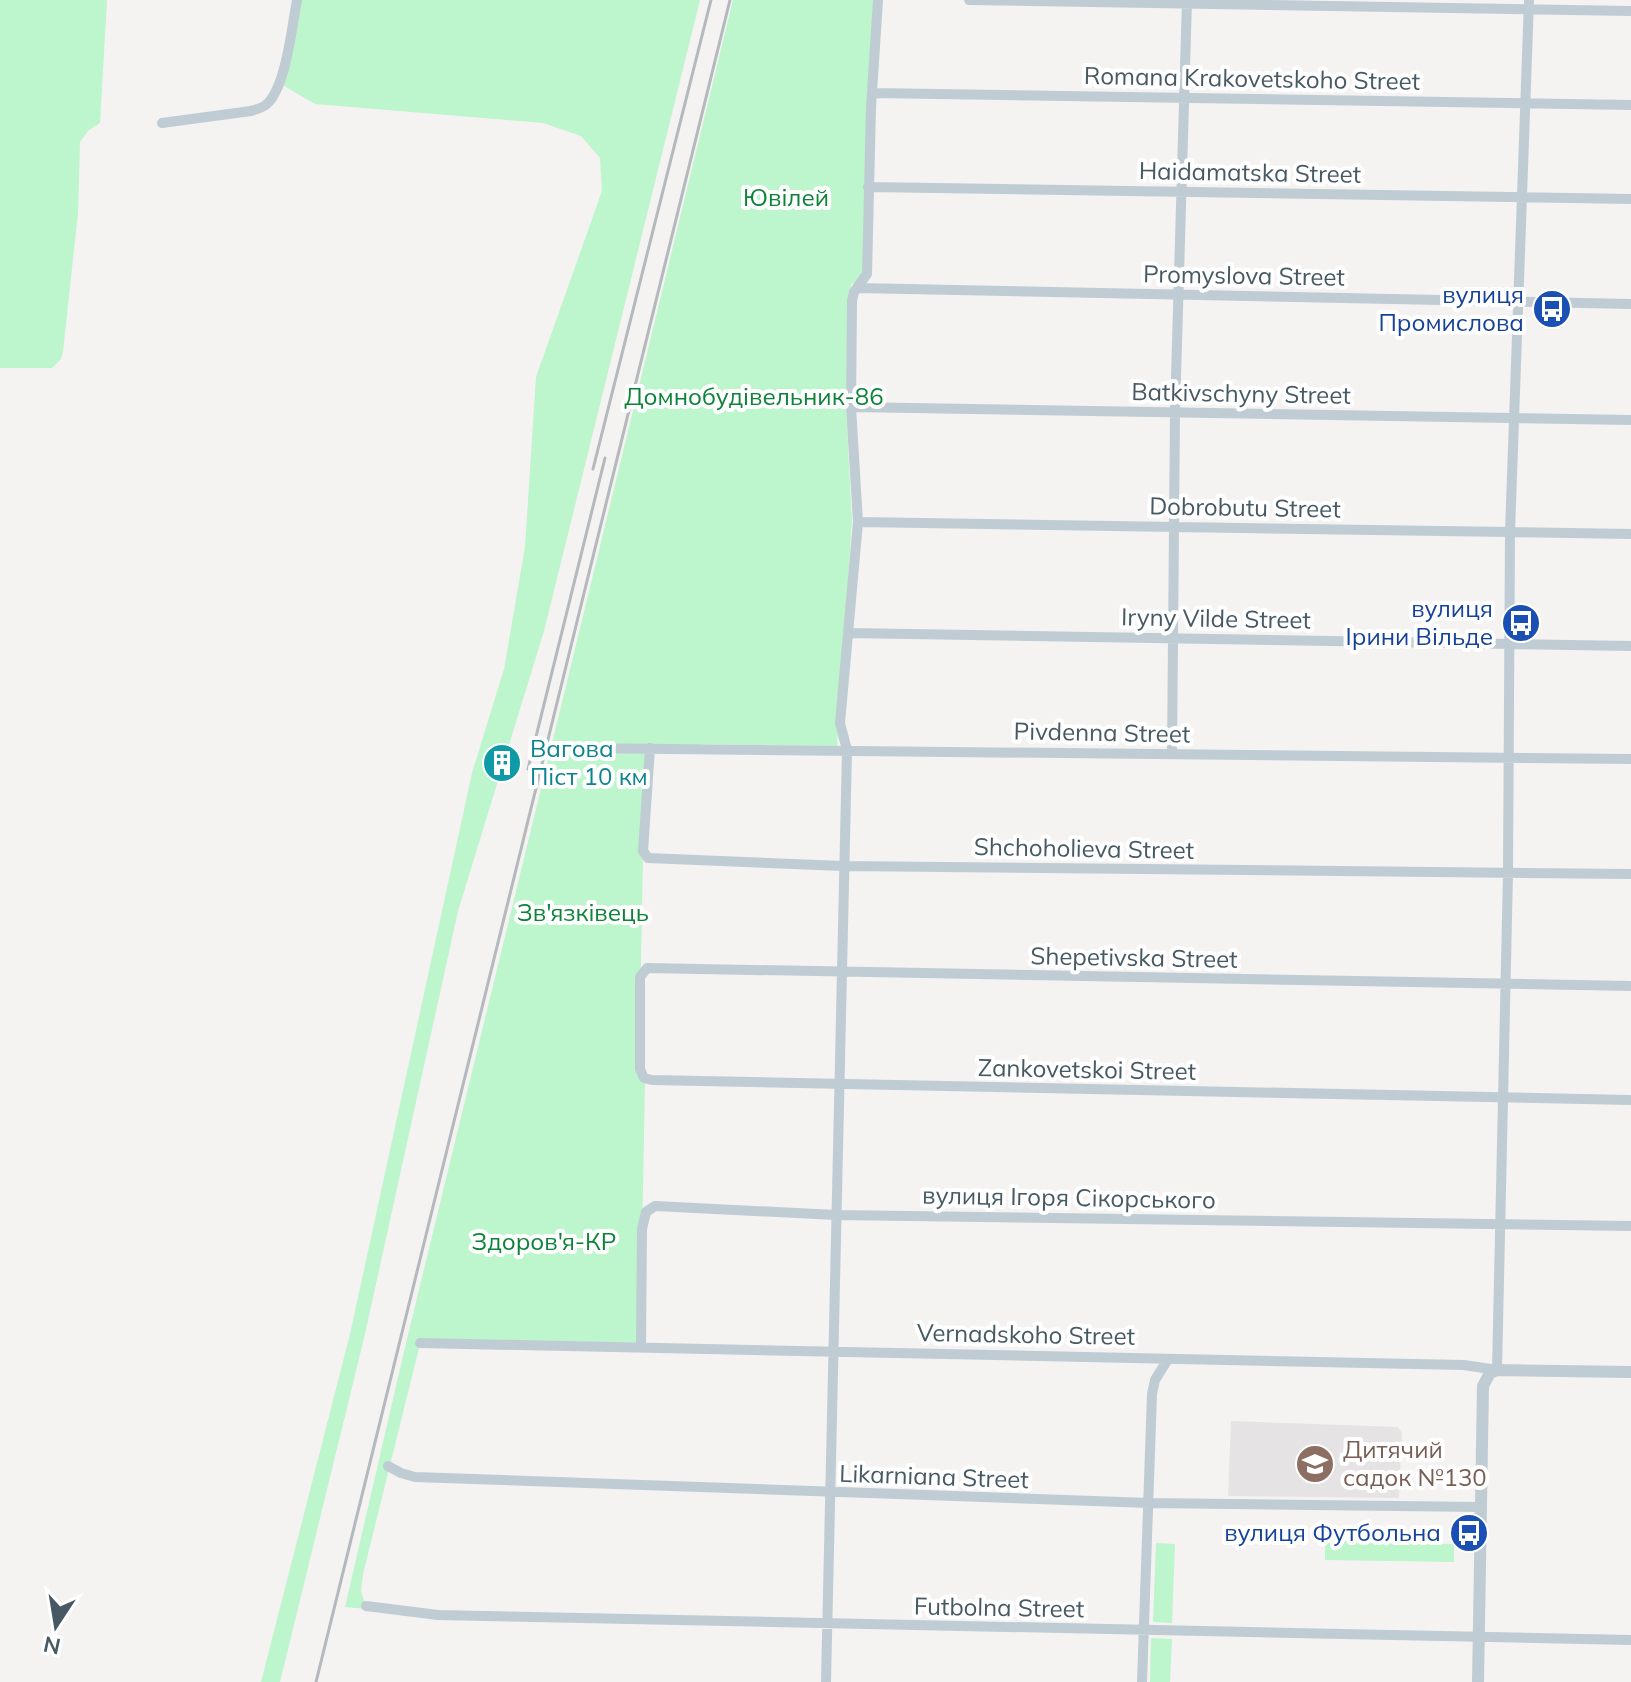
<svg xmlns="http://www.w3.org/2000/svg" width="1631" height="1682" font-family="Mulish,sans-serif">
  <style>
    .education { fill: #e6e3e5 }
    .green { fill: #bdf5cc }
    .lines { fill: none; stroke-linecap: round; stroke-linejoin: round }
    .minor { stroke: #bfccd3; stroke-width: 10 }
    .tertiary { stroke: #bfccd3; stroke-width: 12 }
    .rail { stroke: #b4b9bd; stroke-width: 3 }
    .labels { text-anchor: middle; stroke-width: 8; stroke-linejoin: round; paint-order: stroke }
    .street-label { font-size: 24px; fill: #475963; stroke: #fff }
    .park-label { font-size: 24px; fill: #0c8338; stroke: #fff }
    .transit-label { font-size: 24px; fill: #164399; stroke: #fff; text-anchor: end }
    .culture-label { font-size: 24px; fill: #0d838f; stroke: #fff; text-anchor: start }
    .education-label { font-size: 24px; fill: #785e54; stroke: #fff; text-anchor: start }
  </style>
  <rect width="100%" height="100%" fill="#f5f2f2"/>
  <path class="education" d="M1231,1421L1398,1427L1402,1433L1399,1498L1228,1496Z"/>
  <path class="green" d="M0,0H107L100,123L88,131L80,142L78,213L63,351L61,359L52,368H0Z
    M297,0H700L544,631L458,911L365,1334L280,1682H261L350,1334L472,773L504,669L525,547L536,377L602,191L600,158L581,136L543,123L315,104L279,83Z
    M733,0H877L866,275L861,282L851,284L846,407L852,521L837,746L706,744L650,749L643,854L639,1070L645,1083L640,1344L421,1340L363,1574L361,1591L367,1609L345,1607L406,1343Z
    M1325,1541L1454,1544V1562L1325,1560Z
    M1156,1543L1175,1544L1172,1623L1153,1622Z
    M1151,1638L1172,1639L1170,1682H1150Z"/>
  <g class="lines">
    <path class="minor" d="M969,0L1631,11
      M873,93L1631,105
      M162,123L251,111C258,109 263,108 268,103C286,85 292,26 297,0
      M868,187L1631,199
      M857,288L1631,304
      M851,407L1631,420
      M858,522L1631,534
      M849,633L1631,646
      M572,748L1631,759
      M650,748L643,851L648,858L843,866L1631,874
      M1172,754L1175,412L1187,0
      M1631,986L647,968L640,977V1069L644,1078L652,1080L1631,1100
      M420,1343L1464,1365L1497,1370L1508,873L1510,532L1529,0
      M641,1347L642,1229L646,1212L655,1206L836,1215L1631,1226
      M388,1466L401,1473L415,1477L1149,1503L1481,1507
      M366,1606L438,1615L1631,1640
      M826,1682L847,750L840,723L858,522L851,407L852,301L854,292L867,274L871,108L878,0
      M1142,1682L1152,1394L1155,1380L1168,1359"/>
    <path class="tertiary" d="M1478,1682L1483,1386L1490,1373L1497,1370L1631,1372"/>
    <path class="rail" d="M593,469L711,0
      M528,769L605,458
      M316,1682L730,0"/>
  </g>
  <defs>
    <g id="bus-disc" transform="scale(2)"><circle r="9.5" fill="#1a4fb4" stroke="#fff"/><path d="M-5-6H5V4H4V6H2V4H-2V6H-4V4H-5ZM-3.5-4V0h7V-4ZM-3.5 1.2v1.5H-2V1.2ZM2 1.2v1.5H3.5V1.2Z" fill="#fff"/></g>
    <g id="building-disc" transform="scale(2)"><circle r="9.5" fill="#0f9aa8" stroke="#fff"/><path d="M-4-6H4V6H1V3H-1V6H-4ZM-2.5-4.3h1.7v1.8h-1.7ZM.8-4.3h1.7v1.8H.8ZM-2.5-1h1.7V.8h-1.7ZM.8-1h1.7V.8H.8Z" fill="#fff"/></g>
    <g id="school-disc" transform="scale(2)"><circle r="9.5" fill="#8d6e63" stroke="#fff"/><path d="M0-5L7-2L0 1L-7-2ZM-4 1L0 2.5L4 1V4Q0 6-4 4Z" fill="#fff"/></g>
  </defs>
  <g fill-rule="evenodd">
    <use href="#bus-disc" x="1552" y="309"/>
    <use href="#bus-disc" x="1521" y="623"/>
    <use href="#building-disc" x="502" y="763"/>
    <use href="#school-disc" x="1315" y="1464"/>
    <use href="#bus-disc" x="1469" y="1533"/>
  </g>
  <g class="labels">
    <g class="street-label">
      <text transform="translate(1252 79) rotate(1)" y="8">Romana Krakovetskoho Street</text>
      <text transform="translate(1250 173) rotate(1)" y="8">Haidamatska Street</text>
      <text transform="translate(1244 276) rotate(1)" y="8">Promyslova Street</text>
      <text transform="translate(1241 394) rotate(1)" y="8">Batkivschyny Street</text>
      <text transform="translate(1245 508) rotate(1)" y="8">Dobrobutu Street</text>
      <text transform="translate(1216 619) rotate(1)" y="8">Iryny Vilde Street</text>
      <text transform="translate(1102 733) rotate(1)" y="8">Pivdenna Street</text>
      <text transform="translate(1084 849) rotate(1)" y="8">Shchoholieva Street</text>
      <text transform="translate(1134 958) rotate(1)" y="8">Shepetivska Street</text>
      <text transform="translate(1087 1070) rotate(1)" y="8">Zankovetskoi Street</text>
      <text transform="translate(1069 1198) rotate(1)" y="8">вулиця Ігоря Сікорського</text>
      <text transform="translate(1026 1335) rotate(1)" y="8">Vernadskoho Street</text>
      <text transform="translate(934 1477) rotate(2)" y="8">Likarniana Street</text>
      <text transform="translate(999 1608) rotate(1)" y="8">Futbolna Street</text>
    </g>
    <g class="park-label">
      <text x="786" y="206">Ювілей</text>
      <text x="754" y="405">Домнобудівельник-86</text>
      <text x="583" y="921">Зв'язківець</text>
      <text x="544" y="1250">Здоров'я-КР</text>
    </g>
    <g class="transit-label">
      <text x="1524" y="303">вулиця<tspan x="1524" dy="28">Промислова</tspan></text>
      <text x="1493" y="617">вулиця<tspan x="1493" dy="28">Ірини Вільде</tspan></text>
      <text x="1441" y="1541">вулиця Футбольна</text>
    </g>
    <g class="culture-label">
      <text x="530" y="757">Вагова<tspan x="530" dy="28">Піст 10 км</tspan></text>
    </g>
    <g class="education-label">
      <text x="1343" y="1458">Дитячий<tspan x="1343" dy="28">садок №130</tspan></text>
    </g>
  </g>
  <g transform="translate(56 1626) rotate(192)" stroke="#ffffff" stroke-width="6" paint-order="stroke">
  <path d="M0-6L14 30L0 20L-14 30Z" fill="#475963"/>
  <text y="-12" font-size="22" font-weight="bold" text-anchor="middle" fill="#475963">N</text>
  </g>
</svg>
